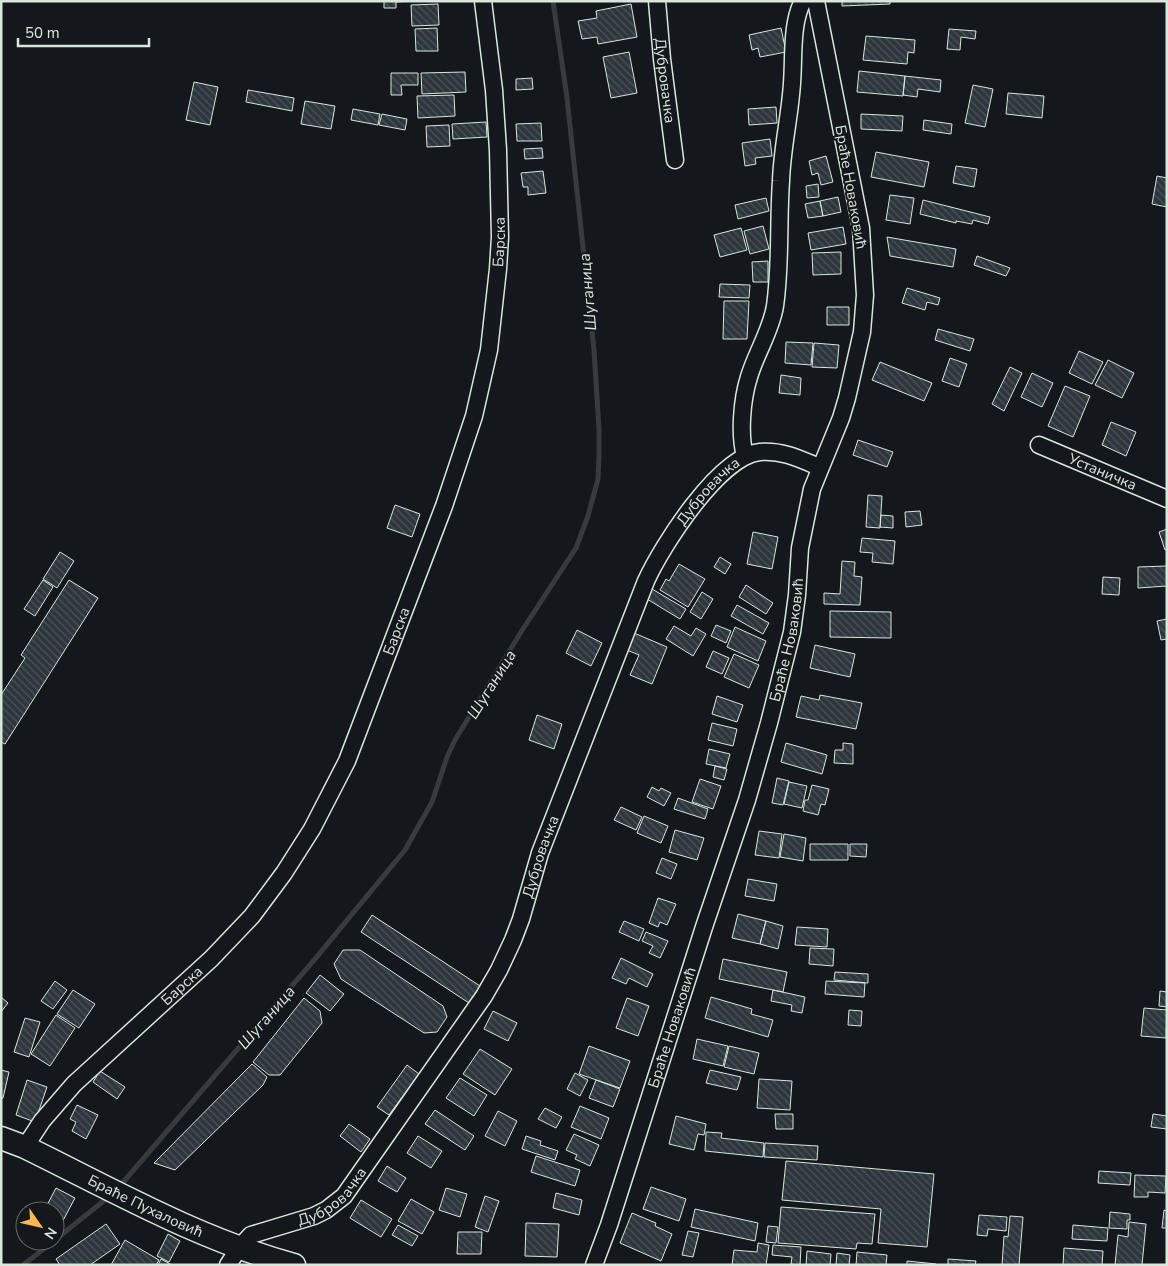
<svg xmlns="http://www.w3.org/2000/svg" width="1168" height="1266" font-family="'Nunito Sans',sans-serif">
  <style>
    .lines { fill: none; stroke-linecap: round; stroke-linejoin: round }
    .stream { stroke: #363b3e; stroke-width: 5 }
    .building { fill: url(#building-back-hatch); stroke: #d8e6dc }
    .street-casing { stroke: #d8e6dc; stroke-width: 19 }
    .secondary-casing { stroke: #d8e6dc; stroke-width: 25 }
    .street { stroke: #14181c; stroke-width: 16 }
    .secondary { stroke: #14181c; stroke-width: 22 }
    .labels { text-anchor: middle; stroke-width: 4; stroke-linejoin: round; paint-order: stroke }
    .street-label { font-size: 15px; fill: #d8e6dc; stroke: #14181c }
    .water-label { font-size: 16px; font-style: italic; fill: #d8e6dc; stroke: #14181c }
  </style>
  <defs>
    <pattern id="building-back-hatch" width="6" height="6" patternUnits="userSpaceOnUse" patternTransform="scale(1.25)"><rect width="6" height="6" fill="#2c363c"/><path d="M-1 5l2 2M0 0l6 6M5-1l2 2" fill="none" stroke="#4a5358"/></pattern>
  </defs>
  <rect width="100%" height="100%" fill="#14181c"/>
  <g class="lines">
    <path class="stream" d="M119,1187L315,959L405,850L432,802L447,757L455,740L521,632L576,548L588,516L598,479L599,456V429L594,350L567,98L553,1
      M55,1240L111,1195
      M23,1265L54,1241"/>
  </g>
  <path class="building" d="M384,1H410L396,2V8H384Z
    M842,1H890V4L842,6Z
    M438,4L439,25L412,26L411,5Z
    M631,4L637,37L598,44L597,37L582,39L578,21L597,18L596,11Z
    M437,28L438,51H416L415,29Z
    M781,28L786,52L760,57L758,48L752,50L749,35Z
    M949,29L976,31L975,39L961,37L960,50L947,49Z
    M866,36L915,40L914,53L908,52L907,64L863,60Z
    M629,52L637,93L611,98L603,57Z
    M859,71L905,76L903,96L857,92Z
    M465,72L466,92L422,94L421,73Z
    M391,73H418V85H401L402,95H391Z
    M905,76L941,80L940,92L918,89L917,97L903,95Z
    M532,78L533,89L516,90V79Z
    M194,82L218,87L210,125L186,120Z
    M973,85L993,89L985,127L965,123Z
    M248,90L294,98L292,111L246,102Z
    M1008,93L1044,96L1042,118L1006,114Z
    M454,95L455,116L418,118L417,96Z
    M305,101L335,106L331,129L301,124Z
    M776,107L777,123L749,125L748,109Z
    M353,109L380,114L378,125L351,120Z
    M382,114L407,119L405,130L379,125Z
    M861,114L903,116L902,131L861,129Z
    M924,120L952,124L951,134L923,130Z
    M486,122L487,137L453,139L452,124Z
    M541,123L542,141H517L516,124Z
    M449,125L450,146L427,147L426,126Z
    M770,139L772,156L755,158L756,164L745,166L742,143Z
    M542,148L543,158L525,159L524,149Z
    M876,152L929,162L924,187L871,177Z
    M826,156L833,182L821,185L818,173L812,175L809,161Z
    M956,166L977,169L974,187L953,183Z
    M543,171L546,193L528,195V187H523L521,173Z
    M1157,176L1167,178V207L1152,204Z
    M818,184L819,197L807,198L806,186Z
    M890,195L914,198L910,224L886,220Z
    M838,197L841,212L823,216L820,201Z
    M766,198L769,211L738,219L735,205Z
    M923,200L990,217L988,224L973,220L972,224L956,221V223L920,214Z
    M820,201L823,216L808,218L805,204Z
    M763,226L769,249L750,254L744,231Z
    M843,227L846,244L811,250L808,233Z
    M741,228L747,250L720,257L714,235Z
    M887,237L956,249L953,267L890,256Z
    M841,252V274L813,275L812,253Z
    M977,256L1010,268L1006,276L974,265Z
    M768,261V282H753L752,262Z
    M720,284L750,285L749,298L719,297Z
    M907,288L940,298L938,305L927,302L925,310L902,303Z
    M724,301H749L747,339H723Z
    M827,307H849V325H827Z
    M938,329L974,339L970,351L935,340Z
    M786,342L813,343L811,365L785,363Z
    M814,343L839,345L837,368L812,367Z
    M1079,351L1103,362L1092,384L1069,373Z
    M950,358L967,364L959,387L942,381Z
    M1108,360L1134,373L1122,398L1095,385Z
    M880,362L932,383L924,401L872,380Z
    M1010,367L1022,373L1004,411L992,404Z
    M1032,373L1053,383L1042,407L1021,397Z
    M781,375L801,378L800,395L779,393Z
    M1065,386L1090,396L1073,437L1048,426Z
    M1111,422L1136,432L1126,456L1102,445Z
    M858,440L893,452L887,467L853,455Z
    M868,495L882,496L880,528L866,527Z
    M395,505L420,514L412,537L387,528Z
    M920,511L922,525L906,527L905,512Z
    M881,515L893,516V528L880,527Z
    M1167,529V549L1165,550L1159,532Z
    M753,532L778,537L772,569L747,564Z
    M862,538L895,541L893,564L872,562L873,553L860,552Z
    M60,552L74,561L57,588L43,579Z
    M720,557L731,564L725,574L714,567Z
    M842,561L855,562L854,576L862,577L860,605L824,604V593L840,594Z
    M679,564L705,579L688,607L660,590L666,579L669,581Z
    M1167,566V586L1138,588V567Z
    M1103,577L1120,578L1119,595L1102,594Z
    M43,580L53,587L35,616L24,609Z
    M69,580L98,598L5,744L1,742V695L25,658L21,655Z
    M746,585L773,603L766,614L739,597Z
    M652,589L686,609L680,619L647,599Z
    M702,592L713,599L701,619L690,612Z
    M737,605L769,623L763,634L731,616Z
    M830,611L891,612V638L830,637Z
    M1167,619V639L1161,640L1157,621Z
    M716,625L731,631L726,643L711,636Z
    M674,626L691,636L696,628L706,634L693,656L666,639Z
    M735,627L766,641L758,661L727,647Z
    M577,630L602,643L591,666L566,653Z
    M634,633L667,647L652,684L630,675L639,655L627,650Z
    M815,645L855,654L850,677L810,668Z
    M713,651L729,658L722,674L706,667Z
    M734,654L759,665L749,688L724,677Z
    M820,695L862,703L856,729L796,717L801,696L819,700Z
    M717,696L743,705L737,722L712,714Z
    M537,715L562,724L554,749L529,740Z
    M712,723L737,729L733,746L708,740Z
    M786,743L827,755L822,774L781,762Z
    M843,743L853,744V764L834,763L835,750H843Z
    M709,749L730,754L726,768L706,764Z
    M715,766L727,769L724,780L713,777Z
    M777,778L789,781L783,805L772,803Z
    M700,779L721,786L713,809L692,802Z
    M789,782L807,786L802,808L784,804Z
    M812,785L829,789L825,805L821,804L818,815L803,811L805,800H808Z
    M652,787L659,791L661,788L671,793L664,806L647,797Z
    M678,798L708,809L705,819L674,809Z
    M621,807L642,817L636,830L614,820Z
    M644,816L668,826L661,843L637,833Z
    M675,830L704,838L697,860L669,852Z
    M759,831L782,834L779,858L755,855Z
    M784,834L806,838L803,861L780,857Z
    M810,844H848V860H810Z
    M850,844H867L866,857L850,856Z
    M662,858L677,864L671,879L656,873Z
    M748,879L777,884L774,901L745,896Z
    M658,898L676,904L667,925L660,922L658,927L649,923Z
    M738,914L766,921L760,944L732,938Z
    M372,915L480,986L469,1003L361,932Z
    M624,921L644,929L639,941L619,932Z
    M766,921L783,926L778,949L760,944Z
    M797,927L828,929L827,947L795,945Z
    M646,932L668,941L660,958L649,953L653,946L642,941Z
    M810,948L834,949L833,966L809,964Z
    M343,950H360L443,1006L447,1017L437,1032L424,1033L341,979L334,964Z
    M621,958L653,974L647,987L629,978L626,984L612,978Z
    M723,959L787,972L783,992L719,979Z
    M835,972L868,974V983L834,980Z
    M320,975L344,994L330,1011L306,993Z
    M55,981L67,990L53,1009L41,1001Z
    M826,981L865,983L864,997L825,994Z
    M73,990L95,1004L79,1028L57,1014Z
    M773,990L805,997L802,1013L791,1011L792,1005L771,1001Z
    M1160,991L1167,992V1007L1159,1006Z
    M1,997L8,1003L1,1012Z
    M711,997L752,1009L751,1014L773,1020L768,1037L705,1018Z
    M304,998L320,1011L322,1023L280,1075H269L253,1062Z
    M627,998L649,1006L638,1036L616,1028Z
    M1144,1008L1167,1010L1166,1038L1141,1036Z
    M849,1010L862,1011L861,1026L848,1025Z
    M493,1011L517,1023L508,1041L484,1029Z
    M56,1015L75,1028L50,1066L31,1054Z
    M25,1018L40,1022L29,1057L14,1052Z
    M697,1039L728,1046L723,1066L693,1059Z
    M589,1046L630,1061L620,1088L579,1074Z
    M729,1046L759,1053L754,1074L724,1067Z
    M480,1049L512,1069L495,1095L463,1074Z
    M252,1064L267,1077L263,1085L175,1170L154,1163Z
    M407,1065L419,1074L389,1115L377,1107Z
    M1,1070L9,1072L3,1098H1Z
    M710,1070L741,1077L737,1090L706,1083Z
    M100,1071L125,1087L117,1099L93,1082Z
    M575,1073L588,1080L580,1096L567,1089Z
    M460,1078L487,1095L474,1116L446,1098Z
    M759,1079L792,1081L790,1110L757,1108Z
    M27,1080L47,1087L35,1122L16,1115Z
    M596,1080L620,1089L613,1107L589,1098Z
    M77,1105L98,1115L86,1139L72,1131L76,1122L70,1119Z
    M580,1106L609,1118L601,1139L571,1127Z
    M545,1108L562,1117L556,1128L538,1119Z
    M435,1110L474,1136L465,1150L425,1124Z
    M498,1111L517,1121L505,1146L485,1136Z
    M775,1114H793V1129H776Z
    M1153,1114L1167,1116V1129L1151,1127Z
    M676,1116L706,1124L704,1135L698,1134L694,1150L669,1144Z
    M349,1124L370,1139L361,1152L340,1136Z
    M706,1132L722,1133L721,1138L764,1143L763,1157L705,1151Z
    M574,1134L599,1145L590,1166L575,1159L577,1155L566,1150Z
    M418,1136L442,1151L431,1168L407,1153Z
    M526,1136L541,1141L540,1145L558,1151L555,1160L522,1149Z
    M765,1143L818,1146L817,1160L764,1157Z
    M536,1156L580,1170L575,1186L531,1172Z
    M786,1161L934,1174L927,1247L878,1243L881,1209L782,1200Z
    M387,1166L406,1178L397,1192L378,1181Z
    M1099,1171L1131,1173L1130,1185L1098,1183Z
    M1135,1175L1166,1176L1165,1193L1148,1192V1197H1134Z
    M651,1187L686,1199L679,1221L643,1209Z
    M56,1188L75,1198L59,1228L55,1226V1211H44Z
    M446,1188L467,1194L460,1217L439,1210Z
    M556,1193L582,1200L579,1215L553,1208Z
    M485,1196L499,1201L488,1232L475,1227Z
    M411,1199L434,1212L422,1234L398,1221Z
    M361,1200L392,1219L381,1237L350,1218Z
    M781,1207L875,1214L872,1244L857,1243L856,1249L778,1243Z
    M695,1209L758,1223L755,1241L691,1227Z
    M1164,1210L1167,1211V1228H1162Z
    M1110,1212L1130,1214V1220H1127V1229L1109,1228Z
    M632,1213L656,1223L655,1226L672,1234L661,1261L620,1243Z
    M979,1215L1007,1217L1006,1231L988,1229L987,1236L977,1235Z
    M1010,1216L1023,1217L1019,1265H1002L1004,1236L1008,1237Z
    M1129,1222L1146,1224L1142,1265H1115L1118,1235L1128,1237Z
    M526,1223L559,1224L557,1257L525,1256Z
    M106,1224L120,1244L90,1265H60L56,1259Z
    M398,1225L418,1236L412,1246L392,1235Z
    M1073,1225L1108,1228L1107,1241L1072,1239Z
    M768,1226L778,1227L776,1243L766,1242Z
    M688,1231L699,1233L693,1257L682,1255Z
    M458,1232H482L481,1254H457Z
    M168,1234L180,1241L169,1262L157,1256Z
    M125,1240L159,1260L156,1265H111Z
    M758,1243L769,1245L766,1265H732L734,1250L757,1252Z
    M773,1245L801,1247L800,1265L791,1264L792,1257L772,1255Z
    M1064,1248L1103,1251L1102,1265H1063Z
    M807,1251L831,1254L830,1265H806Z
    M857,1252L887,1255L886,1265H856Z
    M837,1253L850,1255L849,1265H836Z
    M161,1259L172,1265H158Z
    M948,1259L976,1261L975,1265H948Z
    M907,1261L936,1264V1265H907Z"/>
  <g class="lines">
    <g class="street-casing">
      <g id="street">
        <path id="s1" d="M657,1L662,59L675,160"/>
        <path id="s2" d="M1039,445L1167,499"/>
        <path d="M745,456C739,434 742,399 749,377C756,353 771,331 775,306C781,265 778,223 781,181C782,148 790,116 792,83C794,59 791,22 803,1"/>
        <path id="s3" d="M25,1147L42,1121L74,1084L211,959L252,916L284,873L312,829L347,761L444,506L474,416L489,350L498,269L500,237L498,150L494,90L483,1"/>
        <path id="s4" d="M228,1265L239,1248L251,1235L314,1216L326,1210L344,1196L484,996L499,970L513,940L521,919L540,853L646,581C662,546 719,456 760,452C782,450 800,459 819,467"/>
        <path id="s5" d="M594,1265L609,1225L704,927L747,800L769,723L792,632L797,595L800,548L812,489L841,418L847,398L862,332L865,295L861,228L816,1"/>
      </g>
    </g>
    <g class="secondary-casing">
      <g id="secondary">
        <path id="s6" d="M1,1138L25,1147C113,1190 198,1239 294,1265"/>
      </g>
    </g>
    <use href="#street" class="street"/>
    <use href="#secondary" class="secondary"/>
  </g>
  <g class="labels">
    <g class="street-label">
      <text dy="5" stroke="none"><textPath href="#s1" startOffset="80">Дубровачка</textPath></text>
      <text transform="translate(851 187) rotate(80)" y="5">Браће Новаковић</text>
      <text dy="5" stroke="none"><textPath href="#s3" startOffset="1051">Барска</textPath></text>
      <text dy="5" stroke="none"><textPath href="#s2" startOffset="69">Устаничка</textPath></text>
      <text dy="5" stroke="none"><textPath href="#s4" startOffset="940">Дубровачка</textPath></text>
      <text dy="5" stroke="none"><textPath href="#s3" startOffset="646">Барска</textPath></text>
      <text dy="5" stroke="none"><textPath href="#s5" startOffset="655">Браће Новаковић</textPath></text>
      <text dy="5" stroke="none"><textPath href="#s4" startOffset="535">Дубровачка</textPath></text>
      <text dy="5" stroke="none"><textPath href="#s3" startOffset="226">Барска</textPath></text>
      <text dy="5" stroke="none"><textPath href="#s5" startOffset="250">Браће Новаковић</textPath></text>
      <text dy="5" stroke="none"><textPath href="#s4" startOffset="130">Дубровачка</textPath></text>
      <text dy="5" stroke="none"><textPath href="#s6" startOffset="160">Браће Пухаловић</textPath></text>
    </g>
    <g class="water-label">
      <text transform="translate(587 292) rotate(-95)" y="6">Шуганица</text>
      <text transform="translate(491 684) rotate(-58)" y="6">Шуганица</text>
      <text transform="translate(266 1017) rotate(-49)" y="6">Шуганица</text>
    </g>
  </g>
  <rect width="1168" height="1266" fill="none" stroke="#d8e6dc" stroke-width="5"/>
  <g transform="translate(40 1226) rotate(124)"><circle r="24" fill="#14181c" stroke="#626a69"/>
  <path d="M0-4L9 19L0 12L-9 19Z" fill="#ffb74d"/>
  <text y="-8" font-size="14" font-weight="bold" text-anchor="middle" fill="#d8e6dc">N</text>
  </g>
  <path d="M18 38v8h131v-8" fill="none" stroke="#d8e6dc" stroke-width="2.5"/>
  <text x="25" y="38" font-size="15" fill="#d8e6dc" stroke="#14181c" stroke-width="4" paint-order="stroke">50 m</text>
</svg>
